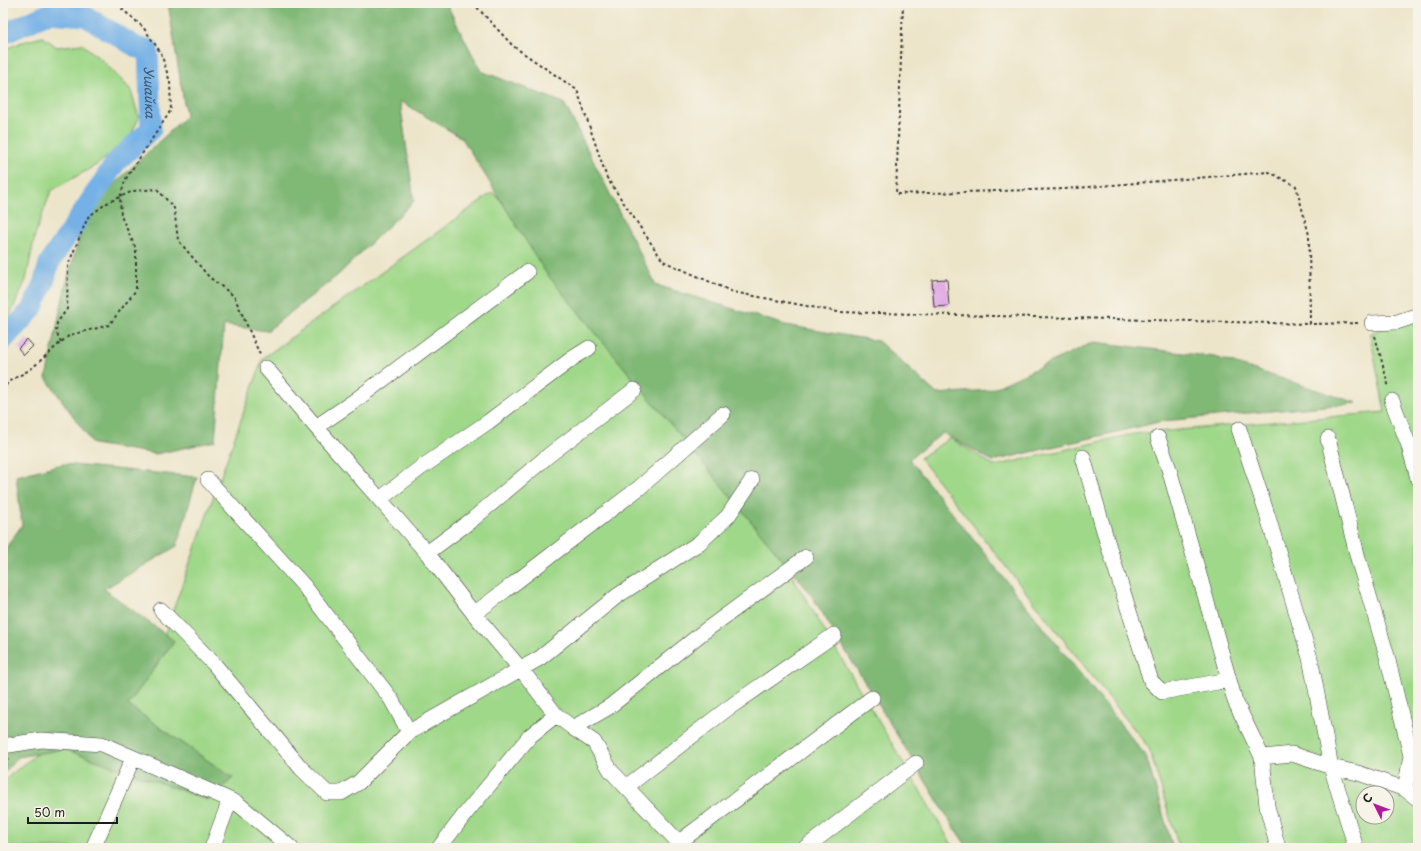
<svg xmlns="http://www.w3.org/2000/svg" width="1421" height="851" font-family="'Playpen Sans',sans-serif">
  <style>
    .green { fill: #a0d88a; stroke: #5e7a53; fill-rule: evenodd }
    .forest { fill: #80b876; stroke: #4e6a49 }
    .lines { fill: none; stroke-linecap: round; stroke-linejoin: round }
    .river { stroke: #74b1e6; stroke-width: 21 }
    .building { fill: #e0ade4 }
    .minor-casing { stroke: #3b3a36; stroke-width: 16 }
    .path { stroke: #3b3a36; stroke-width: 2; stroke-dasharray: 3 3; stroke-linecap: butt }
    .minor { stroke: #fff; stroke-width: 15 }
    .labels { text-anchor: middle; stroke-width: 3.5; stroke-linejoin: round; paint-order: stroke }
    .water-label { font-size: 13px; font-style: italic; fill: #3f586d; stroke: #f7f3e8 }
  </style>
  <rect width="100%" height="100%" fill="#f7f3e8"/>
  <filter id="ink" filterUnits="userSpaceOnUse"><feTurbulence type="fractalNoise" baseFrequency=".025" numOctaves="2"/><feDisplacementMap in="SourceGraphic" scale="8" xChannelSelector="R" yChannelSelector="G"/><feConvolveMatrix kernelMatrix="1 2 1 2 8 2 1 2 1" color-interpolation-filters="sRGB"/></filter>
  <filter id="wash" filterUnits="userSpaceOnUse"><feTurbulence type="fractalNoise" baseFrequency=".012" numOctaves="4" result="noise"/><feDisplacementMap in="SourceGraphic" scale="16" xChannelSelector="R" yChannelSelector="G"/><feGaussianBlur stdDeviation="0.9" result="paint"/><feColorMatrix in="noise" values="0 0 0 0 0 0 0 0 0 0 0 0 0 0 0 0 0 1.4 0 .05"/><feComposite in="paint" operator="in"/></filter>
  <g filter="url(#wash)">
    <rect width="100%" height="100%" fill="#ede5ca"/>
    <path class="green" d="M43,37L57,47L82,44L104,62L131,90L139,118L129,139L98,164L51,191L35,235L26,280L5,326L3,328V50L22,42Z
      M493,192L713,443L954,848H3V781L156,658L263,358Z
      M1418,309V848H1179L1149,748L920,458L950,438L995,466L1133,434L1385,412L1370,334ZM1363,793H1387V817H1363Z"/>
    <path class="forest" d="M168,3H446L481,71L564,103L656,285L785,325L878,341L937,394L990,390L1094,342L1215,357L1357,403L1163,421L993,461L943,433L909,459L1146,756L1173,848H968L953,826L810,593L546,273L462,138L400,101L414,201L338,275L267,331L224,325L215,441L156,454L93,444L46,378L65,288L87,210L186,116Z
      M63,464L197,477L177,546L104,589L174,641L128,705L233,778L208,800L64,749L18,757L3,774V552L22,525L16,476Z"/>
    <g class="lines">
      <path class="river" id="s1" d="M3,34L50,13L85,16L138,48L148,49L151,129L116,162L49,263L44,282L32,309L3,340"/>
    </g>
    <g id="blocks">
      <path class="building" d="M947,279L949,306L934,307L932,280Z
        M27,339L33,346L24,355L18,348Z"/>
    </g>
  </g>
  <g filter="url(#ink)">
    <use href="#blocks" fill-opacity="0" stroke="#3b3a36" stroke-width="1"/>
    <g class="lines">
      <g class="minor-casing">
        <path id="minor" d="M1372,323L1397,322L1418,315
          M266,368L316,427L427,553L474,614L524,673L556,715L573,728L609,707L702,633L806,557
          M1392,401L1408,443L1418,478
          M316,427L353,402L527,272
          M1239,429L1267,514L1310,658L1331,767L1356,848
          M1158,438L1169,469L1235,701L1262,757L1267,806L1278,848
          M1328,439L1359,562L1387,656L1411,756L1405,789
          M1083,457L1106,538L1151,681L1162,692L1229,680
          M208,480L305,587L391,699L409,732
          M380,499L419,469L488,422L573,358L589,348
          M427,553L473,519L549,455L634,390
          M161,610L214,664L301,768L327,793H341L358,783L409,732L540,658L617,596L699,543L728,516L752,480
          M474,614L639,488L723,414
          M573,728L594,742L611,771L684,848
          M3,746L41,740L102,744L237,803L291,848
          M1262,757L1292,754L1331,767L1358,773L1405,789L1418,799
          M626,787L727,709L834,635
          M678,843L872,698
          M93,848L133,758
          M212,848L230,800
          M439,848L465,814L530,736L556,715
          M805,848L916,763"/>
      </g>
      <path class="path" d="M473,3L513,46L577,90L607,178L663,261L733,292L838,312L1310,324
        M903,3L896,194L1064,189L1269,172L1296,186L1309,235L1310,324L1359,323
        M1375,336L1389,388
        M61,342L56,332L57,323L67,309L68,265L88,217L107,203L133,191L157,189L174,208L178,240L209,277L234,296L261,357
        M3,391L8,382L31,369L61,342L70,335L109,325L136,290V249L121,216L120,198L125,180L171,110L170,82L161,53L143,27L115,3
        M3,771L9,759"/>
      <use href="#minor" class="minor"/>
    </g>
  </g>
  <g class="labels">
    <g class="water-label">
      <text dy="5" stroke="none"><textPath href="#s1" startOffset="202">Ушайка</textPath></text>
    </g>
  </g>
  <rect width="1421" height="851" fill="none" stroke="#f7f3e8" stroke-width="16"/>
  <g transform="translate(1375 805) rotate(312)"><circle r="19" fill="#f7f3e8" stroke="#9f9d96"/>
  <path d="M0-3L7 15L0 10L-7 15Z" fill="#b5179e"/>
  <text y="-6" font-size="11" font-weight="bold" text-anchor="middle" fill="#1c1c1c">С</text>
  </g>
  <path d="M28 817v6h89v-6" fill="none" stroke="#1c1c1c" stroke-width="2"/>
  <text x="34" y="817" font-size="12" fill="#1c1c1c" stroke="#f7f3e8" stroke-width="3" paint-order="stroke">50 m</text>
</svg>
